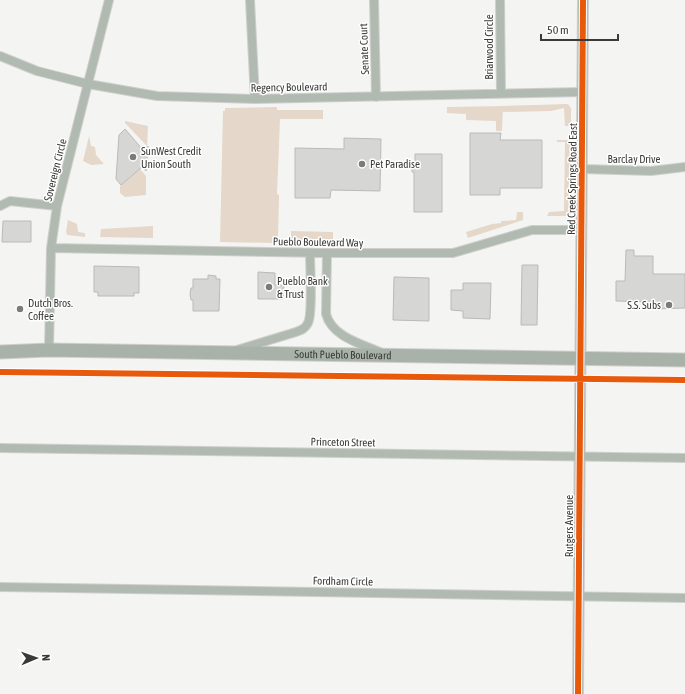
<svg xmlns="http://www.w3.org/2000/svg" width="685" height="694" font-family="'Asap Condensed',sans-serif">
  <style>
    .green { fill: #e5d7c9 }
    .building { fill: #d6d6d4; stroke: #babab8 }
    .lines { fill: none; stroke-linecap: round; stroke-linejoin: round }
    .minor-casing { stroke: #cfcfce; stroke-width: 10 }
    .tertiary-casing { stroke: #cfcfce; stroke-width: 12 }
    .primary-casing { stroke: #cfcfce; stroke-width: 15 }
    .minor { stroke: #b1bab1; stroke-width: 8 }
    .tertiary { stroke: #b1bab1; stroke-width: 10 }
    .primary { stroke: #a8b2a8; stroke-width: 13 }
    .cycleway-casing { stroke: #fff; stroke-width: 8 }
    .cycleway { stroke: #e8590c; stroke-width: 6 }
    .poi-dot { fill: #7b7b79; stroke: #fff; stroke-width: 1.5 }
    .labels { text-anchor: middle; stroke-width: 3; stroke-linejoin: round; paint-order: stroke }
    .street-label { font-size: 11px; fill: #3a3a38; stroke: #fff }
    .poi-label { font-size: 11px; fill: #3a3a38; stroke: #fff; text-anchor: start }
  </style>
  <rect width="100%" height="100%" fill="#f4f5f2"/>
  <path class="green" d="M568,104L571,108V126H565L564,108L551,111L503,112V106Z
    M503,106L502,131H496V121L466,120V114L447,113V107Z
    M277,107V110H323V119H280L277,194L279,195L278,240H276V243L220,242L223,111H225V108Z
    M125,121L148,126L147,146L125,123Z
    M89,136L91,146L95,147L96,155L104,164L91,165L83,161Z
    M557,140H570L571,142L570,212L567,216H547L549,212L564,211L565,142H557Z
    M140,169L146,176V195L125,197L120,193V186Z
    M517,212H523V220L468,238L466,232L492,224L501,223V221L516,220Z
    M68,220L77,224L78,232L85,233V237L67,235L66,232Z
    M153,226V238L100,237L101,229Z
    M291,231L333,232V241L291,240Z"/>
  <path class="building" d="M125,129L143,150L148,146L146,171L142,167L121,185L116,179L119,135Z
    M470,133H501L500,140H542V188H500V195H470Z
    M344,138L381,139L380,191L331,190L330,198H295V148L344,149Z
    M415,154H442V212H414V172H412V163H415Z
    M3,221H31V242H2Z
    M626,250H634V256H653V274H685V308L655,309V302L616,301V281H625Z
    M522,265H538L537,325H521Z
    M94,266L139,267V293H134V296H98V292H94Z
    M258,272L275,273V285H284L283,299H258Z
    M208,275L216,276V279H220L219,311H193V300H191L190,294L191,288H193V279H208Z
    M394,277L429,278V321L393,320Z
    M463,283H491L490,319L463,318V311L451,310V290H463Z"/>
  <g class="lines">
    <g class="minor-casing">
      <path id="minor" d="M250,0L255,99
        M374,0L376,97
        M500,0L501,93
        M0,56L37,71L88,84L157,96L255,99L583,92
        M583,169L651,171L685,167
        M0,206L10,201L57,206
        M51,248L327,253H453L532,230H582
        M327,253L326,314C332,337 362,344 382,353
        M49,350L51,248L57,206L109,0
        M237,350L296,332C301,330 305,329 308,323C313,313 310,267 310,253
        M0,448L685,458
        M0,587L685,598"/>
    </g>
    <g class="tertiary-casing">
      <path id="tertiary" d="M578,694L583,0"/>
    </g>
    <g class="primary-casing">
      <g id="primary">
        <path id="s1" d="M0,352L49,350L685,360"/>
      </g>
    </g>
    <use href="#minor" class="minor"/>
    <use href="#tertiary" class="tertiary"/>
    <use href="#primary" class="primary"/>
    <g class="cycleway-casing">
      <path id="cycleway" d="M0,372L685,380
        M578,694L583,0"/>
    </g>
    <use href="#cycleway" class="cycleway"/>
  </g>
  <g class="poi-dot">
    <circle cx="133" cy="157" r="4"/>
    <circle cx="362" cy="164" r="4"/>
    <circle cx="269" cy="287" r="4"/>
    <circle cx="669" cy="305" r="4"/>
    <circle cx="20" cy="309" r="4"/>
  </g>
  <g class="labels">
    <g class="street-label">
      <text transform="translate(489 47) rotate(-90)" y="4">Briarwood Circle</text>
      <text transform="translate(364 49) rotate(-92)" y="4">Senate Court</text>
      <text transform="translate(289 87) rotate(-1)" y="4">Regency Boulevard</text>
      <text x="634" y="163">Barclay Drive</text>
      <text transform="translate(55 170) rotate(-76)" y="4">Sovereign Circle</text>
      <text transform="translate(572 179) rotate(-89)" y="4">Red Creek Springs Road East</text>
      <text transform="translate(318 242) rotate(1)" y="4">Pueblo Boulevard Way</text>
      <text dy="4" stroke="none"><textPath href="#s1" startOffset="343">South Pueblo Boulevard</textPath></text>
      <text transform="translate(343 442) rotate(1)" y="4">Princeton Street</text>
      <text transform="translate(569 526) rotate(-90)" y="4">Rutgers Avenue</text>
      <text transform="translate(343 581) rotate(1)" y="4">Fordham Circle</text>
    </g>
    <g class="poi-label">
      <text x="141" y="155">SunWest Credit<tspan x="141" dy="13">Union South</tspan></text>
      <text x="370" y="168">Pet Paradise</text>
      <text x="277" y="285">Pueblo Bank<tspan x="277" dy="13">&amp; Trust</tspan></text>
      <text x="28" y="307">Dutch Bros.<tspan x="28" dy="13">Coffee</tspan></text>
      <text x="661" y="309" text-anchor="end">S.S. Subs</text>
    </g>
  </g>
  <g transform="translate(36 658) rotate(88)" stroke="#ffffff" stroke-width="3" paint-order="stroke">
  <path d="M0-3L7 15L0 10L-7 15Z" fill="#3a3a38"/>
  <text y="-6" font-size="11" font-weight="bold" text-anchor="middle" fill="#3a3a38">N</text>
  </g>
  <path d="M541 34v6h77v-6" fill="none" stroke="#3a3a38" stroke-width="2"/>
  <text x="547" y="34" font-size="12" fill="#3a3a38" stroke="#ffffff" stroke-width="3" paint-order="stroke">50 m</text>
</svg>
